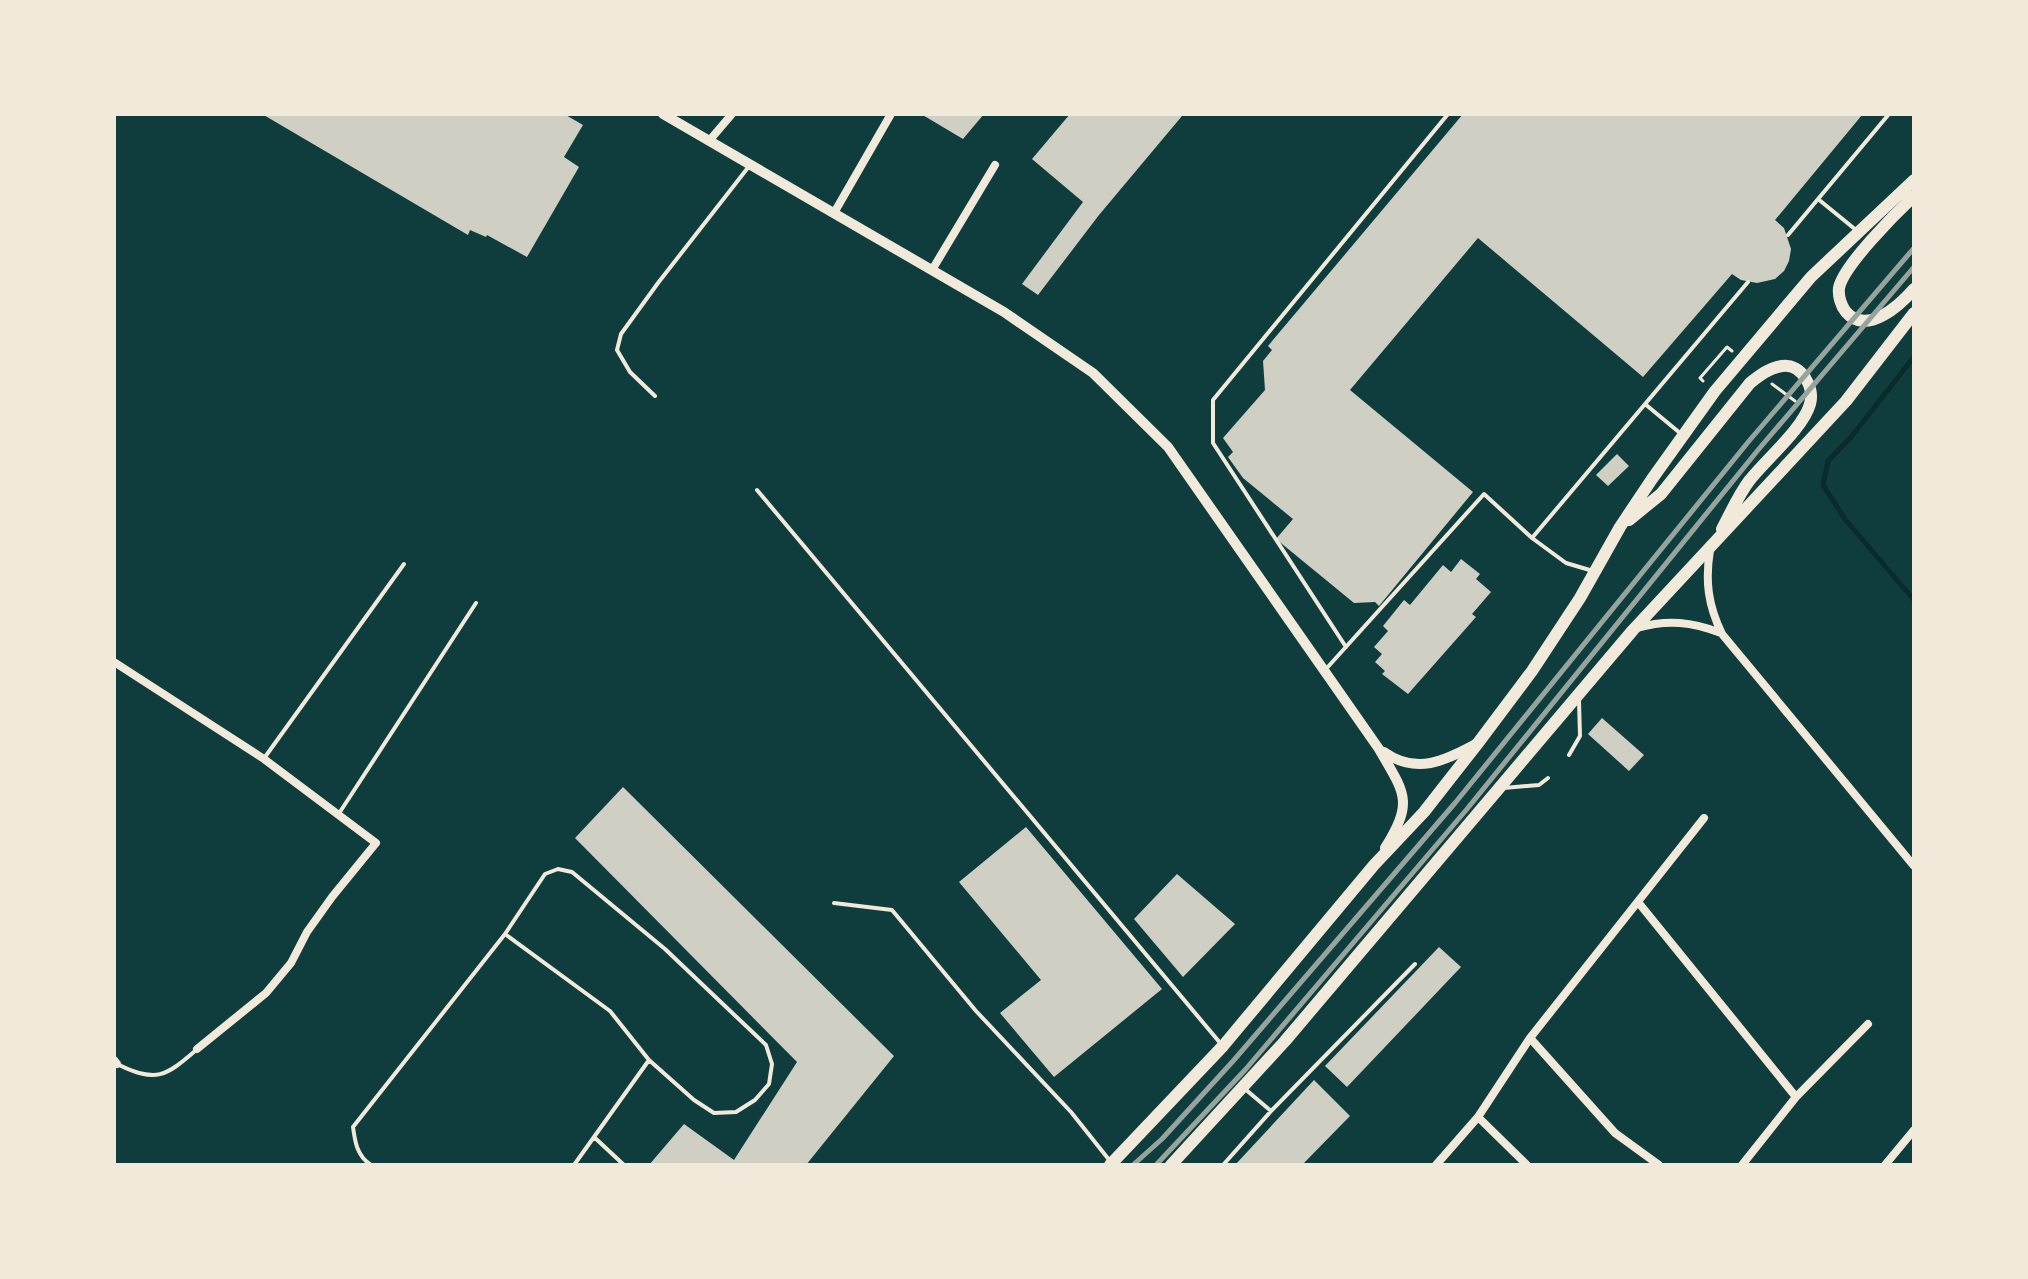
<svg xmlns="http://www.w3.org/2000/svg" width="2028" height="1279" font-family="Signika,sans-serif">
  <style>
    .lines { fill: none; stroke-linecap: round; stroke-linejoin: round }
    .stream { stroke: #0a2a2b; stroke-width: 5 }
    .building { fill: #cfcfc3 }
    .path { stroke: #f1e9da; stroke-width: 3 }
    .service { stroke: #f1e9da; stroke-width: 4 }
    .minor { stroke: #f1e9da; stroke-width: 8 }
    .tertiary { stroke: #f1e9da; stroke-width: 10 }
    .primary { stroke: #f1e9da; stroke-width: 12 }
    .rail { stroke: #97a49c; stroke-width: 5 }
  </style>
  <rect width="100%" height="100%" fill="#0f3d3e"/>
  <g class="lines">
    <path class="stream" d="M1914,357L1851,437L1828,461L1823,485L1844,518L1914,600"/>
  </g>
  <path class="building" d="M262,114H564L583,125L564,157L579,167L527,257L487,235L486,237L470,230L468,235Z
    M921,114H984L963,139Z
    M1070,114L1182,116L1099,215L1038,295L1022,284L1083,202L1032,159Z
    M1463,114L1862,115L1775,220L1784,228L1791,249L1789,261L1784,271L1775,279L1757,283L1741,280L1732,274L1643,377L1478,238L1350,390L1473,492L1379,606L1375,602L1354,603L1276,539L1293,519L1243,478L1228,457L1233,452L1223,438L1265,390L1263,361L1272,350L1268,346Z
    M1617,454L1629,466L1608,486L1596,475Z
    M1461,559L1480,574L1476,579L1491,592L1472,614L1476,617L1408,694L1382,674L1385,671L1375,662L1382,654L1374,647L1388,631L1383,626L1404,600L1410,605L1443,565L1451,572Z
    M1602,718L1644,755L1629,771L1588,734Z
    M623,787L894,1056L806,1165H649L684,1124L734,1160L797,1062L575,838Z
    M1026,827L1162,989L1054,1077L1000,1013L1041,980L959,882Z
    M1177,874L1235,924L1183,977L1134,919Z
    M1439,947L1461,967L1347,1087L1325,1066Z
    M1314,1080L1350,1116L1302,1165H1235Z"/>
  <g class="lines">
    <path class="path" d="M1703,381L1700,378L1727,347L1732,351
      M1772,384L1795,401"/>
    <path class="service" d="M1818,199L1856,230
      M1788,235L1889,114
      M655,396L630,372L617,350L621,334L658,283L750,165
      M1645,404L1680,433
      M757,490L1221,1044
      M1532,538L1748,282
      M1346,647L1213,443V400L1448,114
      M1326,669L1484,494L1532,538L1566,563L1593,571
      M1569,755L1580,736L1579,701
      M265,757L404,564
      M1504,788L1539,785L1548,778
      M338,815L476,603
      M834,903L892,910L976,1011L1071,1112L1110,1161
      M119,1065C156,1083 166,1076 195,1051
      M1245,1089L1271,1111
      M594,1137L624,1165
      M371,1165C357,1156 355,1142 353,1127L505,934L545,874L558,869L572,872L665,949L766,1045L772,1064L769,1084L755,1100L736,1112L714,1113L694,1100L649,1060L610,1011L505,934
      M574,1165L649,1060
      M1223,1165L1271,1111L1415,964"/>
    <path class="minor" d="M709,141L732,114
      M834,213L891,114
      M932,270L995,165
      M1710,550C1705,581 1708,605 1722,634L1914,866
      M1637,628C1668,619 1692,622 1721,633
      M114,662L264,759L376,843L332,897L307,932L291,963L266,993L197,1049
      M1638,902L1796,1097
      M1530,1038L1615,1133L1659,1165
      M114,1060L117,1064
      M1478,1117L1527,1165
      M1436,1165L1478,1117L1530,1038L1704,818
      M1742,1165L1796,1097L1868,1024
      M1885,1165L1914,1130"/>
    <path class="tertiary" d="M663,114L1004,312L1093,373L1168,447L1379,749C1405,794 1414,801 1385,848
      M1384,752C1416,775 1445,761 1476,744"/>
    <path class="primary" d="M1914,196C1896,213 1843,266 1839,288C1838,296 1841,306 1846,312C1867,336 1900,305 1914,289
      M1629,520L1661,494L1750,383C1760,375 1769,368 1782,366C1801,363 1815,387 1810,404C1803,429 1765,460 1749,481C1738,496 1730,514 1722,529
      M1110,1165L1223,1046L1374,865L1424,812L1478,743L1532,671L1580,598L1620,527L1652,479L1715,391L1811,277L1914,180
      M1171,1165L1285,1041L1633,630L1846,401L1914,313"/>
    <path class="rail" d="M1133,1165L1162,1139L1234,1060L1455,803L1749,441L1914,248
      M1156,1165L1245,1070L1467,809L1758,450L1914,267"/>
  </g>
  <rect width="2028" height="1279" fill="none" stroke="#f1e9da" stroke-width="232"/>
</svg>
